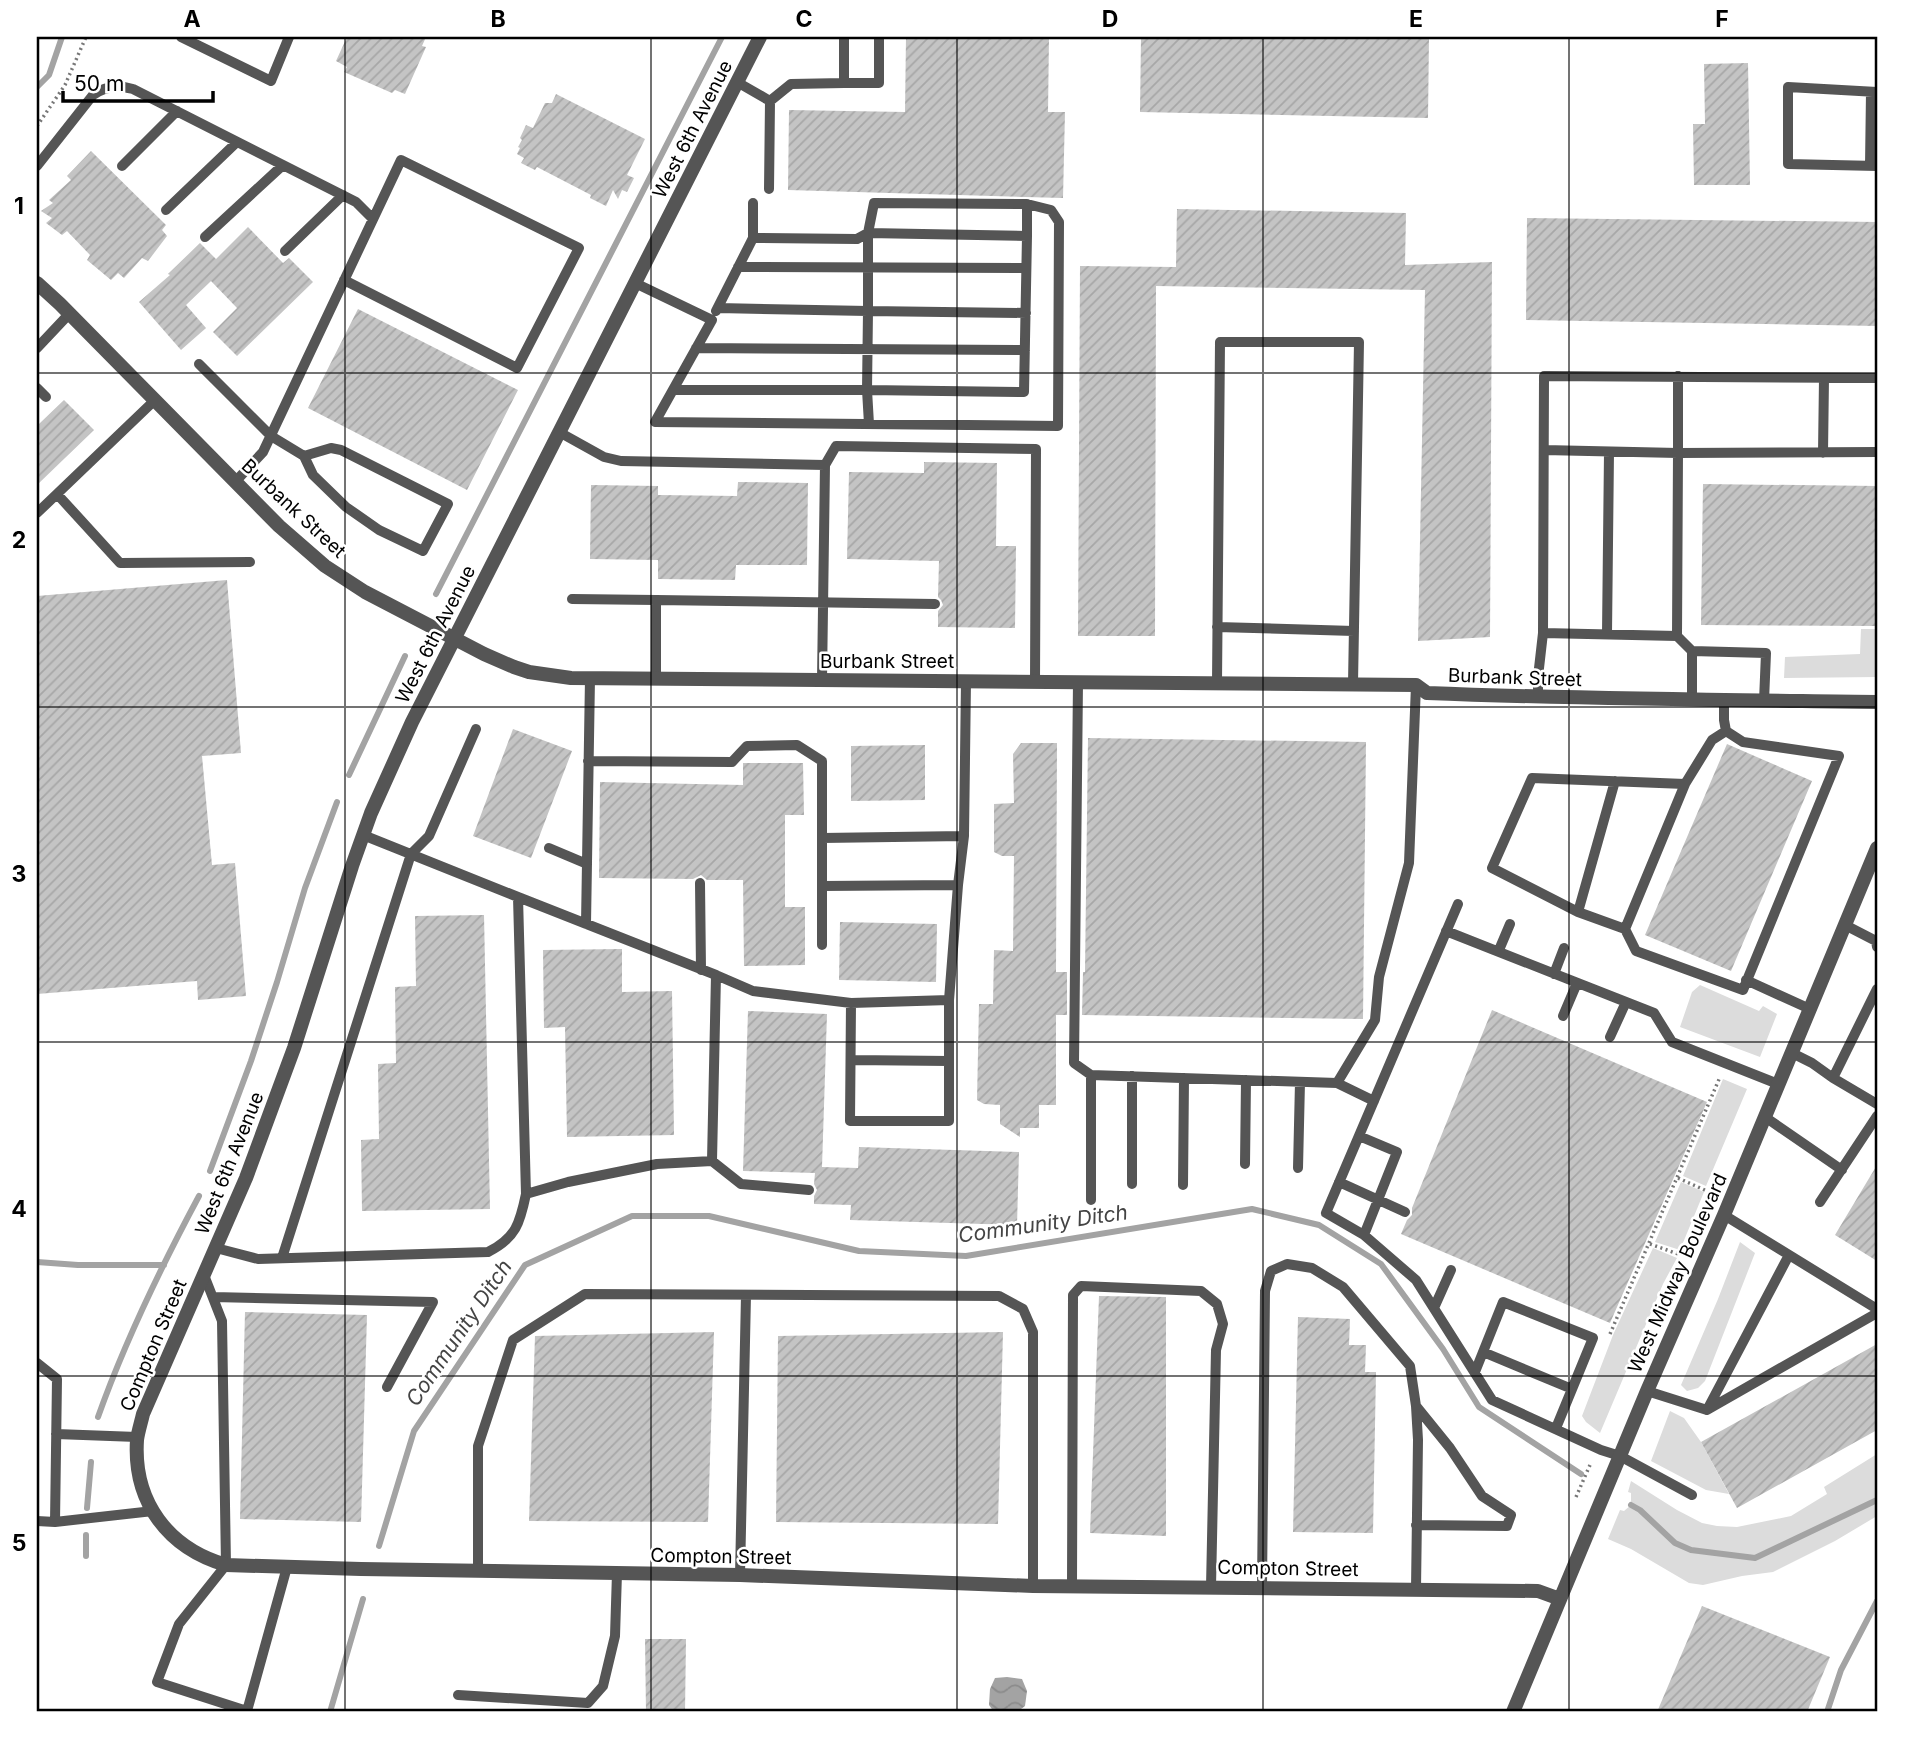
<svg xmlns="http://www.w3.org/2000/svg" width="1914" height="1749" font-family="Inter,sans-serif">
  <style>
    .green { fill: #dcdcdc }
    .water { fill: url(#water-waves) }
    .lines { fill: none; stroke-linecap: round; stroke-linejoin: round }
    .stream { stroke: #a3a3a3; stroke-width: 6 }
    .building { fill: url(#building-hatch) }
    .path { stroke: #777; stroke-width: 3.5; stroke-dasharray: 2 3.5; stroke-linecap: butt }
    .lane { stroke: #555; stroke-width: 10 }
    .street { stroke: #555; stroke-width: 14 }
    .grid { fill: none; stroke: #000; stroke-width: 2; stroke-opacity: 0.55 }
    .labels { text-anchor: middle; stroke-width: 5; stroke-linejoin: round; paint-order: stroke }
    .street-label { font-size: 19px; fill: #000; stroke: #fff }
    .water-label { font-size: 21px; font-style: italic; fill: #444; stroke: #fff }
    .neatline { fill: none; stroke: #000; stroke-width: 2.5 }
    .grid-label { font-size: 23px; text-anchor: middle; font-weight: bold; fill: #000 }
  </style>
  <defs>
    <pattern id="water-waves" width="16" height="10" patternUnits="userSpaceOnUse" patternTransform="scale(1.75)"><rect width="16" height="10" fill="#a3a3a3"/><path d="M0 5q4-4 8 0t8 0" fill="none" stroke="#8b8b8b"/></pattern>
    <pattern id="building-hatch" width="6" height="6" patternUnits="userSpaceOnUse" patternTransform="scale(1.75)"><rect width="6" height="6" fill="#c4c4c4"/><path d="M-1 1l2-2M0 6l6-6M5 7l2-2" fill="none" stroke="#a7a7a7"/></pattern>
  </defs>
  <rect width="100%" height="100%" fill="#fff"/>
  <path class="green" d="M1861,629H1877V677L1784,678L1785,657L1860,654Z
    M1700,985L1759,1011L1763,1006L1777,1014L1760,1057L1680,1027L1692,992Z
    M1723,1079L1747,1089L1706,1186L1683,1176Z
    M1681,1182L1704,1192L1680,1250L1655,1242Z
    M1740,1242L1755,1253L1705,1381L1698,1388L1687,1391L1681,1385L1718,1299Z
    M1653,1248L1677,1258L1663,1284L1600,1433L1586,1422L1582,1416L1613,1335Z
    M1670,1411L1684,1418L1701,1442L1729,1494L1706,1490L1651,1461Z
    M1877,1454V1516L1835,1541L1773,1572L1742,1576L1703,1585L1689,1583L1631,1549L1608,1539L1620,1510L1624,1511L1631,1505V1493L1628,1492L1631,1481L1677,1510L1702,1523L1717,1526L1737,1527L1791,1516L1827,1494L1824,1487Z"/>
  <path class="water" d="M1007,1677L1022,1679L1027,1691L1025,1706L1017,1712H994L989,1705L990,1689L995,1678Z"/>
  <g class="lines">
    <path class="stream" d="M37,87L49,75L62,37
      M436,594L722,37
      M349,775L405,656
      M210,1171L251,1061L277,982L305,888L337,802
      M37,1262L78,1265H164
      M98,1417C125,1341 161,1267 199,1196
      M1631,1505L1640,1510L1675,1543L1691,1550L1755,1558L1877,1500
      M87,1508L91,1462
      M379,1546L414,1431L525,1265L632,1216H709L859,1251L966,1256L1252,1209L1319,1225L1381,1264L1443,1349L1479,1407L1581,1474
      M86,1556V1535
      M330,1712L363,1599
      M1827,1712L1841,1670L1877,1601"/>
  </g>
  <path class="building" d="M347,37H426L422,46L426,47L405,94L395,90L392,93L344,72L347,67L336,61Z
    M906,37H1049L1048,112H1065L1063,198L788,190L789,110L905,112Z
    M1141,37H1429L1428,118L1140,112Z
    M1748,63L1750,185H1694L1693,124H1705L1704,64Z
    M556,94L645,139L627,175L634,178L627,192L622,190L618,199L613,190L606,206L590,198L591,195L537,167L535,170L521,163L524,158L517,154L520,148L518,147L522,140L520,138L526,125L533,128L545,103H552Z
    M91,151L166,225L162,230L167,236L148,261L142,258L124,278L118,273L111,280L87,260L90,255L67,231L62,235L46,223L52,218L41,211L53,203L49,200L71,180L67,176Z
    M1177,209L1406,213L1405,265L1492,262L1490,637L1418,641L1425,290L1156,286L1155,636H1078L1080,266L1176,267Z
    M1527,218L1877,222V326L1526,320Z
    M248,227L283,263L289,258L313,282L237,356L213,332L237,308L211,281L186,305L206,328L181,350L139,302L170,275L168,274L200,243L216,259Z
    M358,309L518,390L467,490L308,408Z
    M64,400L94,430L37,485V426Z
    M924,462L997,463L996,546H1016L1015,628L938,627V611L943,605L941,600L938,597L939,561L847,559L849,472L924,473Z
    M738,482L808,483L807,565H736L735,580L658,579V560L590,559L591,485L658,486V495L737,496Z
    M1703,484L1877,486V626L1701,625Z
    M227,580L241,753L202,756L212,865L235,863L246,996L198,1000L197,981L37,994V596Z
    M513,729L572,751L531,858L473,836Z
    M1088,738L1366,742L1363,1019L1082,1015L1083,972H1085Z
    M1021,743H1057L1056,972H1067V1015H1056V1105H1039V1128H1020V1137L1000,1124V1105L984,1104L977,1100L979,1004H993L994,950L1013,951L1014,856H1002L994,852V804L1014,803L1013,754Z
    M1727,744L1812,781L1731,971L1645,935Z
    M925,745V800L851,801V746Z
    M743,763H803L804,815H785V907H805V965L744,966L743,880H707L701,875L693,879L599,878L600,782L743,785Z
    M484,915L490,1209L362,1211L361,1140L379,1139L378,1064L396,1063L395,987L416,986L415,916Z
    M840,922L937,924L936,982L839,980Z
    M622,949V992L672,991L674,1135L567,1137L565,1027L544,1028L543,950Z
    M1492,1010L1707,1102L1610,1323L1401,1234L1407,1220L1412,1215V1208Z
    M748,1011L827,1014L822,1167L858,1168L859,1147L1019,1152L1017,1225L850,1220L851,1205L814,1204V1196L817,1190L814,1184L815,1173L743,1171Z
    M1877,1165V1261L1835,1235Z
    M1099,1296L1166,1297V1536L1090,1533Z
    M245,1312L367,1315L361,1522L240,1519Z
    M1298,1317L1350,1319L1349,1345H1366L1365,1372H1376L1373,1533L1293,1532Z
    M714,1332L708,1522L529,1521L535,1336Z
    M1003,1332L998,1524L776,1522L778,1336Z
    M1877,1344V1430L1737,1508L1701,1442Z
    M1702,1606L1830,1657L1807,1712H1657Z
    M645,1639H686L685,1712H646Z"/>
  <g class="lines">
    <path class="path" d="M37,126L65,85L86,37
      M1678,1178L1707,1191
      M1650,1244L1681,1255
      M1610,1334L1720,1077
      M1576,1497L1590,1465"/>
    <path class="lane" d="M181,37L271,81L289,37
      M844,37V83H879V37
      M737,82L770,101L791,84L844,83
      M1877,92L1788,87V164L1877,166
      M37,166L93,95C105,86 118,85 133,89L356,202L373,219
      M122,166L177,111
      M1870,166L1871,92
      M769,189L770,101
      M166,210L237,142
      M1027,236V204
      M205,237L283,165
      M285,251L343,195
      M738,267L1026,268
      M635,283L712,320L655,422L1058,426L1059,222L1051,210L1027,204L874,203L868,233L857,239L753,238
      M718,308L868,311L867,390L1024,392L1027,236L868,233V311L1026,313
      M716,311L753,238V203
      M37,348L70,313
      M696,348L1025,350
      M199,364L271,436L304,456L313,475L346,507L379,530L423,551L448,504L341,450L331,448L304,456
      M37,388L46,397
      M674,390H867L869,424
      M559,432L604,457L621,461L825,465L822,680
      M1544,450L1678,453V376
      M1823,453L1824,378
      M825,465L836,446L1036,449L1035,682
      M235,482L263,452L401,160L579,248L517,368L344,280
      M57,494L120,563L250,562
      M37,513L155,400
      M572,599L656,600
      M1217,627L1354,631
      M1543,633L1677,636L1692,651V701
      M1607,634L1609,452
      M1677,636L1678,453L1877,452
      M1692,651L1766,653L1764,701
      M656,678V600L935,604
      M1078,682L1074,1063L1091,1075L1337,1083L1374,1101
      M1217,683L1220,342H1359L1353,684
      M1538,697V677L1543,633L1544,376L1877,378
      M588,761L732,762L747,746L797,745L822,761V945
      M1685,784L1532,778L1492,868L1578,912L1625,929L1636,951L1743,990L1839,756L1743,742L1726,731L1724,720V701
      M822,838L964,836
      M549,848L587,864
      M700,883L701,970
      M822,886L958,885
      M518,897L716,975L712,1161L657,1164L568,1182L526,1194
      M1458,904L1326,1213L1364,1235L1416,1280L1492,1400L1601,1450L1620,1456L1692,1495
      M1578,912L1615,781
      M586,924L590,678
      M1845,925L1876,941L1877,947
      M1625,929L1685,784L1712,740L1726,731
      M1446,931L1654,1013L1672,1042L1778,1084
      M1499,950L1510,924
      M1554,974L1564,948
      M716,975L753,991L851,1003L949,1000V1121H850L851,1003
      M1746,980L1810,1009
      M949,1000L958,885L964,836L966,681
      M1563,1016L1577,983
      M1610,1037L1626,1002
      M1792,1053L1812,1063L1833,1078L1877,1104
      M851,1060L949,1061
      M1091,1075V1200
      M1132,1076V1184
      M1833,1078L1877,989
      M1337,1083L1375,1020L1379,977L1409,863L1416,685
      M1765,1117L1842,1170
      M1359,1136L1397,1152L1364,1235
      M712,1161L741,1184L809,1190
      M1245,1164L1246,1080
      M1298,1168L1300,1082
      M1339,1182L1405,1212
      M1183,1185L1184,1078
      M1820,1202L1877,1116
      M1724,1215L1877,1309
      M216,1248L258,1259L488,1252C516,1238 520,1223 526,1194L518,897L363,835
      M282,1258L411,854L429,836L476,729
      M204,1275L222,1321L226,1565L179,1624L157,1682L247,1711L287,1567
      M213,1297L433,1302L387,1387
      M1434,1308L1451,1270
      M1483,1352L1572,1389
      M37,1363L57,1379L55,1522L37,1521
      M1475,1372L1503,1302L1593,1338L1556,1428
      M1647,1391L1707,1410L1877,1313
      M1707,1410L1789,1255
      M56,1434L137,1437
      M55,1522L153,1511
      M1416,1525L1507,1526L1511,1515L1482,1496L1450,1448L1416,1406
      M478,1571V1446L513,1340L585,1294L999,1296L1023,1309L1033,1332V1586
      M740,1575L746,1295
      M1072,1586L1073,1295L1081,1286L1201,1291L1217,1304L1223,1324L1216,1350L1211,1587
      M1262,1587L1265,1291L1271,1271L1287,1264L1312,1268L1343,1287L1410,1366L1416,1406L1418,1440L1416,1589
      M458,1695L588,1703L603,1686L615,1636L617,1573"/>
    <path class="street" d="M760,37L412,722L371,813L352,866L294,1048L246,1178L143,1414C141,1423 138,1432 137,1440C133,1502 168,1548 226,1565L361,1569L740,1575L1033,1586L1538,1591L1560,1599
      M37,283L60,304L279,526L325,566L365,592L484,654L514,667L529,672L571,678L1416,685L1427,693C1577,699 1727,700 1877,702
      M1513,1712L1647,1391L1724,1215L1877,848"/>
  </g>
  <path class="grid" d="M345,37V1712M651,37V1712M957,37V1712M1263,37V1712M1569,37V1712M37,373H1877M37,707H1877M37,1042H1877M37,1376H1877"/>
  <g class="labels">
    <g class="street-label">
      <text transform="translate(692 129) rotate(-63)" y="7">West 6th Avenue</text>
      <text transform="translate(294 508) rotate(43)" y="7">Burbank Street</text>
      <text transform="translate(435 634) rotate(-63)" y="7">West 6th Avenue</text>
      <text x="887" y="668">Burbank Street</text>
      <text transform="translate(1515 677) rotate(2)" y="7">Burbank Street</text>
      <text transform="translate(229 1163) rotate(-68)" y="7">West 6th Avenue</text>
      <text transform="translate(1677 1273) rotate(-66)" y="7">West Midway Boulevard</text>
      <text transform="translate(153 1345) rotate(-67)" y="7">Compton Street</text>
      <text transform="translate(721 1556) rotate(1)" y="7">Compton Street</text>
      <text transform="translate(1288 1568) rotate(1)" y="7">Compton Street</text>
    </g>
    <g class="water-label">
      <text transform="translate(1043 1224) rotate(-8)" y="7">Community Ditch</text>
      <text transform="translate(459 1333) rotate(-56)" y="7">Community Ditch</text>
    </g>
  </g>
  <rect width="1914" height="1749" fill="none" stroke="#ffffff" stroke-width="77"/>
  <path d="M63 91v10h150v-10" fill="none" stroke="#000000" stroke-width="3.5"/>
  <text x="74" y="91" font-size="21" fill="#000000" stroke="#ffffff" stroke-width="5" paint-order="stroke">50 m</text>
  <rect x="38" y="38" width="1838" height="1672" class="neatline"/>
  <g class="grid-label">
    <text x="192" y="27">A</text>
    <text x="498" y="27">B</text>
    <text x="804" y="27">C</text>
    <text x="1110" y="27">D</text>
    <text x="1416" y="27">E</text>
    <text x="1722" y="27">F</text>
    <text x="19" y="214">1</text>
    <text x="19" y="548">2</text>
    <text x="19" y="882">3</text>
    <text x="19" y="1217">4</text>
    <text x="19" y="1551">5</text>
  </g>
</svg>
